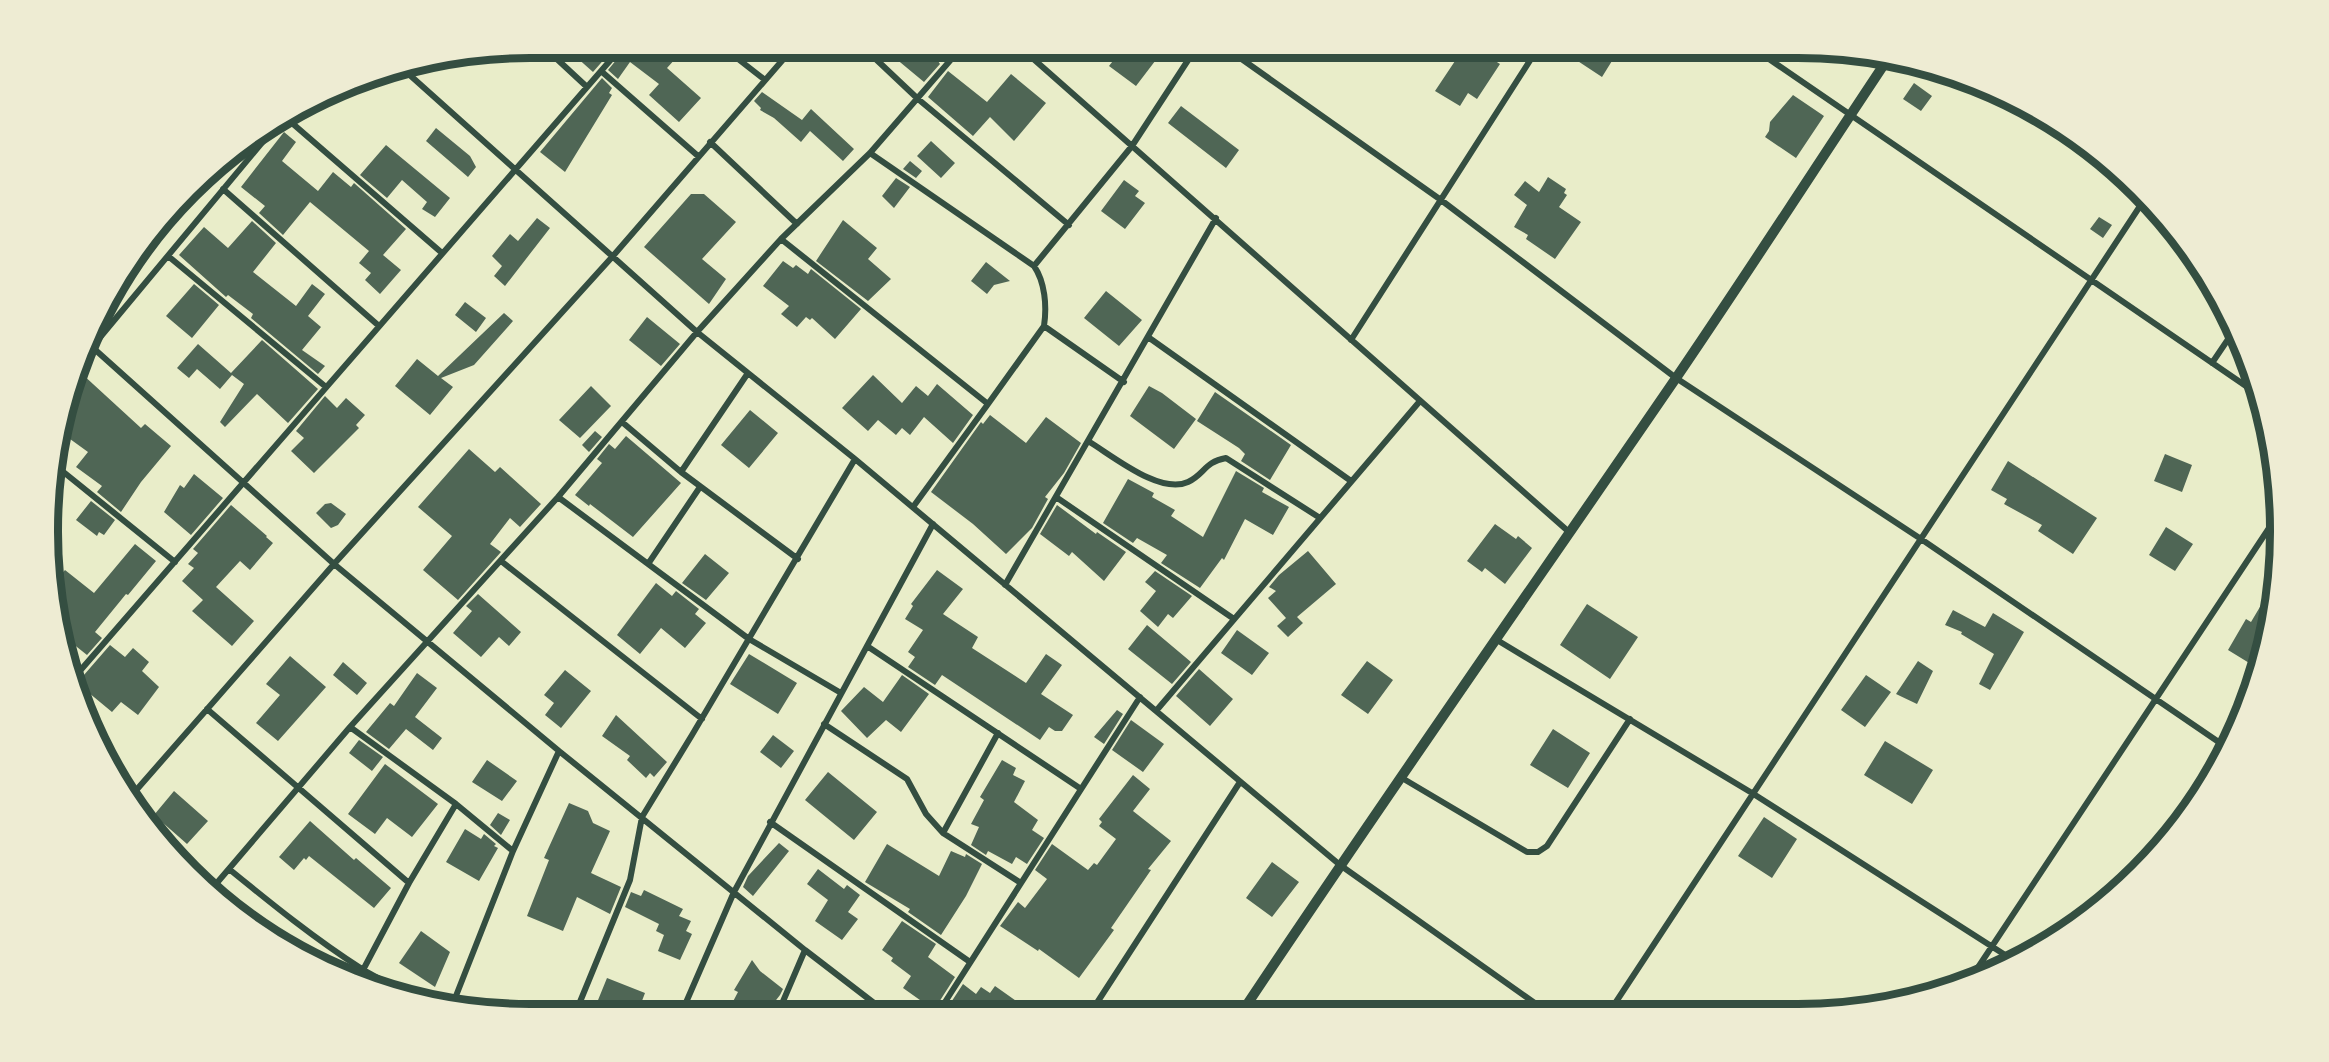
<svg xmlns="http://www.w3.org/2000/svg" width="2329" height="1062" font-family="Commissioner,sans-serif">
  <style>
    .building { fill: #4f6655 }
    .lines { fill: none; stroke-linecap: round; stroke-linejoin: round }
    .minor { stroke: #344e41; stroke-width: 6 }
    .tertiary { stroke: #344e41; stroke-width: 10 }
    .rim { fill: none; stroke: #344e41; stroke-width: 8 }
  </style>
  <rect width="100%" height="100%" fill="#e9edc9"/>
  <path class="building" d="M566,48H614L593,72Z
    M626,48H685L667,68L701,98L679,122L649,95L659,84L630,62L618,79L608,70Z
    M883,48H931L941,57L938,61L940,64L924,82Z
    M1123,48H1165L1136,86L1109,66Z
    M1467,48H1475L1500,64L1477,99L1468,93L1460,106L1435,91L1461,52L1464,53Z
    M1558,48H1620L1602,77Z
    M948,71L987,102L1011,74L1046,103L1014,141L990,117L973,136L928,97Z
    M602,78L612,88L609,93L612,95L565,172L540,152Z
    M1914,83L1932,96L1921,111L1903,99Z
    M762,92L802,120L811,109L854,149L843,161L810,131L801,142L774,118L760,110L761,108L754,101Z
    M1793,95L1824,116L1796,158L1765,137L1769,131L1770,122Z
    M1181,106L1239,150L1226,168L1168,123Z
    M436,128L470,156L476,167L468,177L426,141Z
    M284,132L296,142L282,161L318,191L333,172L351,187L354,183L406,229L383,255L401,270L380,294L365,280L371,273L359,263L369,251L310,202L283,235L259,213L265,206L241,187Z
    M931,141L955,163L941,178L917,156Z
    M386,145L450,198L435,217L422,209L427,202L402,180L387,198L360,175Z
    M910,161L922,171L916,178L903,169Z
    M1548,177L1566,189L1564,193L1567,195L1559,207L1581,222L1555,259L1526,239L1528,235L1514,227L1527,205L1514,195L1525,181L1539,192Z
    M896,178L910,187L894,208L882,196Z
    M1124,180L1139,191L1135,196L1145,203L1125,229L1101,211Z
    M691,194H704L736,222L702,259L726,279L709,304L644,247Z
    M2099,217L2112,225L2103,238L2090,229Z
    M537,218L550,228L505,286L494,276L502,266L492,256L510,234L518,241Z
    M843,220L877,248L868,259L891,279L868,301L816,261Z
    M252,221L276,243L253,272L296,306L312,284L325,294L308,316L321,327L302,350L325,366L318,374L251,318L253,314L228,295L226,297L179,255L204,227L228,248Z
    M783,261L793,268L796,265L808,274L811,269L861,309L835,339L812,318L810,320L806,317L797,327L781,314L789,306L763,286Z
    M986,262L1010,281L994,285L987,294L971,281Z
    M194,284L219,305L192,338L166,316Z
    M1106,291L1142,320L1119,346L1084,318Z
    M465,302L486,318L476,332L455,315Z
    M504,313L513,321L474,365L441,378L453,387L430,415L395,386L417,359L438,376Z
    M647,317L680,344L661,366L629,340Z
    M262,340L318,389L288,423L257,394L225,427L220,422L244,384L232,375L220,389L197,369L189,378L177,368L198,344L231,373Z
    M81,373L141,428L145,424L171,446L141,482L121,512L97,492L102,486L76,467L88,452L59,431Z
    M873,375L902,403L916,386L928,396L937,384L973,415L953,443L924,417L910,435L902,428L896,435L878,420L868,431L842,408Z
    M591,386L611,406L580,438L559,420Z
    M1149,386L1162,393L1196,419L1174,449L1130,416Z
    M1215,392L1291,445L1270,480L1241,461L1245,454L1239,448L1197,421Z
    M325,396L337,408L346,398L365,415L356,425L359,428L314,473L291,451L304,438L296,431Z
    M750,410L778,433L749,468L721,445Z
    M990,415L1026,443L1046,417L1081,443L1064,473L1045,497L1048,499L1032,528L1006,554L973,524L931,492L981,422L983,424Z
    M595,431L602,437L589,452L582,445Z
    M626,436L681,483L633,537L590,504L589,506L575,495L602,463L597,459L609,444L615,449Z
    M469,449L495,472L500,467L541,504L520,527L510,518L490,544L501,552L458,600L423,570L452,536L418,507Z
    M2165,454L2192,465L2182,492L2154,481Z
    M2008,461L2097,518L2073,554L2038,531L2042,525L2004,504L2007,499L1991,490Z
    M1236,471L1264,488L1262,492L1289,507L1273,535L1245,519L1224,560L1222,558L1200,588L1161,563L1167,555L1137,538L1133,543L1103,523L1128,479L1154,493L1152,497L1175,510L1171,516L1203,537Z
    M194,474L223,498L191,535L164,512L180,485L184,488Z
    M91,501L115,520L104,535L99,532L97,536L76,520Z
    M331,503L346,514L338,525L331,528L316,513L325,504Z
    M231,505L267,536L266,537L273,543L250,570L240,561L216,587L254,621L232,646L192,611L203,600L182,581L194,568L188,564L198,553L193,549Z
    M1057,505L1096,534L1097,532L1126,552L1104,581L1072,552L1069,556L1040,534Z
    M1495,524L1516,539L1518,536L1532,548L1505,584L1485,568L1482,572L1467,561Z
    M2166,527L2193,544L2175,571L2149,555Z
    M135,544L156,561L128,595L126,594L95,632L102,638L87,655L62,635L52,594V585L65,570L94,593Z
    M1308,551L1336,584L1297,617L1303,623L1288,637L1277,626L1286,618L1268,598L1276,591L1269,587L1279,575Z
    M705,554L729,573L706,600L682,583Z
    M937,570L963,589L943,614L978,637L972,648L1026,683L1046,654L1062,665L1041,694L1073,715L1062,731H1055L1049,727L1040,740L942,675L935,685L908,667L915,657L908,652L923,630L905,619L913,606L911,604Z
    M1155,571L1192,596L1173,618L1168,614L1158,627L1140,611L1156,591L1145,582Z
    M2276,580L2272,625L2259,669L2228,650L2246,619L2251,622Z
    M656,583L672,596L676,591L699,609L695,614L706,623L685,648L661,628L640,654L617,635Z
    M478,594L521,632L509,646L499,637L481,657L453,633L472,611L466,606Z
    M1587,604L1638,637L1610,679L1560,645Z
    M1953,610L1985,627L1993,613L2024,632L1990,690L1979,684L1994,654L1961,634L1962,632L1945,625Z
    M1147,625L1191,662L1172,684L1128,649Z
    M1237,630L1269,653L1252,675L1221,653Z
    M110,645L125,657L133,648L149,662L142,671L159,687L138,715L121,702L112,712L77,683Z
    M749,654L797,683L778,714L730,684Z
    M290,656L326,687L278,741L256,723L280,695L266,684Z
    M1367,661L1393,680L1368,714L1341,695Z
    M1918,661L1933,671L1917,704L1896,694Z
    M343,662L367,683L357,695L333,675Z
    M1199,669L1233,699L1210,726L1176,696Z
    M565,670L591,691L561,728L545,715L554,703L544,695Z
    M417,673L437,688L415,717L442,738L433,750L406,729L389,749L366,732L390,703L394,706Z
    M902,675L929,694L901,732L886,720L867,738L841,711L864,687L883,702Z
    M1866,675L1891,692L1865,727L1841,710Z
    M1117,710L1123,714L1104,744L1094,737Z
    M616,715L667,762L654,777L650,773L646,778L627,760L630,756L602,736Z
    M1131,720L1164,744L1143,772L1112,750Z
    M1553,729L1590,753L1568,788L1530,765Z
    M773,735L794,751L781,768L760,752Z
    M359,740L383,757L372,771L349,753Z
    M1885,741L1933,770L1912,804L1864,775Z
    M487,760L517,781L502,801L472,782Z
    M1002,760L1016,768L1013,775L1025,781L1014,802L1038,820L1032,830L1044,838L1027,864L1016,857L1012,864L988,851L986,855L971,845L979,827L971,824L984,800L980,797Z
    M385,764L438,804L412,837L387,818L375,834L348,814Z
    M828,772L877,812L854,840L805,800Z
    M1133,775L1150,789L1133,811L1171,841L1148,869L1151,870L1111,928L1114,930L1079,978L1039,949L1038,951L1000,926L1018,902L1025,908L1047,879L1035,870L1052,844L1088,870L1094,863L1097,865L1116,839L1099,826L1102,822L1099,819Z
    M174,791L208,821L187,844L154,815Z
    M569,803L588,811L593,823L610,831L591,873L621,887L610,914L577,897L563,931L527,916L549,860L544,858Z
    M498,813L510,820L501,835L490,825Z
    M1764,817L1797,839L1772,878L1738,856Z
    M310,821L354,860L356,858L391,888L374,908L309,856L306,860L304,858L294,870L279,857Z
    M465,829L481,839L484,834L496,844L494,846L498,848L479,881L446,862Z
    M779,843L789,851L753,896L743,887L748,876Z
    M887,844L939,876L951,851L965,857L966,854L982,864L966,896L941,935L908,912L910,909L865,882Z
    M1272,862L1299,882L1272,917L1246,898Z
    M818,869L844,889L847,885L860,895L848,912L858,919L842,940L815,921L828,900L807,884Z
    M644,890L683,909L679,916L691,921L686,931L692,934L680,960L658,951L664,935L656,931L659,924L625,907L631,892L641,896Z
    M902,921L936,944L928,957L955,977L934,1010L903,988L911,976L891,961L893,958L882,950Z
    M421,931L450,952L435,987L399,963Z
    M752,960L760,971L783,989L780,995L766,1013H727L738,992L734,990Z
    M607,978L645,993L637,1014H618L596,1005Z
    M963,984L976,994L981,987L990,993L995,986L1032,1012L944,1013Z"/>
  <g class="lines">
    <path class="minor" d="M545,48L587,87
      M724,48L765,80
      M864,48L918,99L1069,225
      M1021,48L1569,532
      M1226,48L1441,200L1676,378L1921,539L2226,747
      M1753,48L2259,395
      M403,69L697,332L855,459L1340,865L1546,1011
      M601,71L698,156
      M285,117L442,253
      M710,142L797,224
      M870,153L1034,266C1045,282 1047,306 1044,326L1124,382
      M223,189L379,326
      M781,239L988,404L1044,326
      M168,256L326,387
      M1034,266L1132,146L1196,48
      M1148,337L1351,481
      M1351,340L1538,48
      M91,346L334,564L559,751L805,950L887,1013
      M92,347L265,139L286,118
      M2212,363L2235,329
      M622,422L681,472L798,559
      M1088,441C1113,456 1160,495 1188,482C1205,474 1204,462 1226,458L1320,518
      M56,466L175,562
      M681,472L748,373
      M558,497L749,639L841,693
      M1056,497L1234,619
      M913,507L988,404
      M501,561L702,719
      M648,564L700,487
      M1005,585L1216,218
      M1497,640L1752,793L2013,960
      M867,646L1081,789
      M72,680L621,48
      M207,709L409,883
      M1156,711L1420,401
      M824,724L907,779L926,814L943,833L1021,883
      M350,727L456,804L513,851
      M1402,778L1527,852H1538L1547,846L1630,719
      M132,795L334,564L613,256L793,48
      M770,822L970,962
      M943,833L998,733
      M229,869C272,904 315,939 362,969C380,980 400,989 419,999
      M210,891L350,727L558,497L697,332L781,239L870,153L961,48
      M363,970L409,883L456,804
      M1969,981L2279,513
      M452,1006L513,851L559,751
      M1610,1011L2146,197
      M1091,1012L1240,782
      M778,1013L805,950
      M938,1013L1140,697
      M575,1014L630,880L642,817L692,735L855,459
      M681,1014L734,892L933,524"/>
    <path class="tertiary" d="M1242,1012C1383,800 1530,591 1674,381C1747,274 1817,165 1889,57"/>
  </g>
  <path d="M0 0H2329V1062H0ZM530 58H1798A472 472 0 0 1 2270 530V532A472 472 0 0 1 1798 1004H530A472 472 0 0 1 58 532V530A472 472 0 0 1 530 58Z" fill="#eeecd3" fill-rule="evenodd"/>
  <path class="rim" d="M530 58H1798A472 472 0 0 1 2270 530V532A472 472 0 0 1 1798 1004H530A472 472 0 0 1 58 532V530A472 472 0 0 1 530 58Z"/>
</svg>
